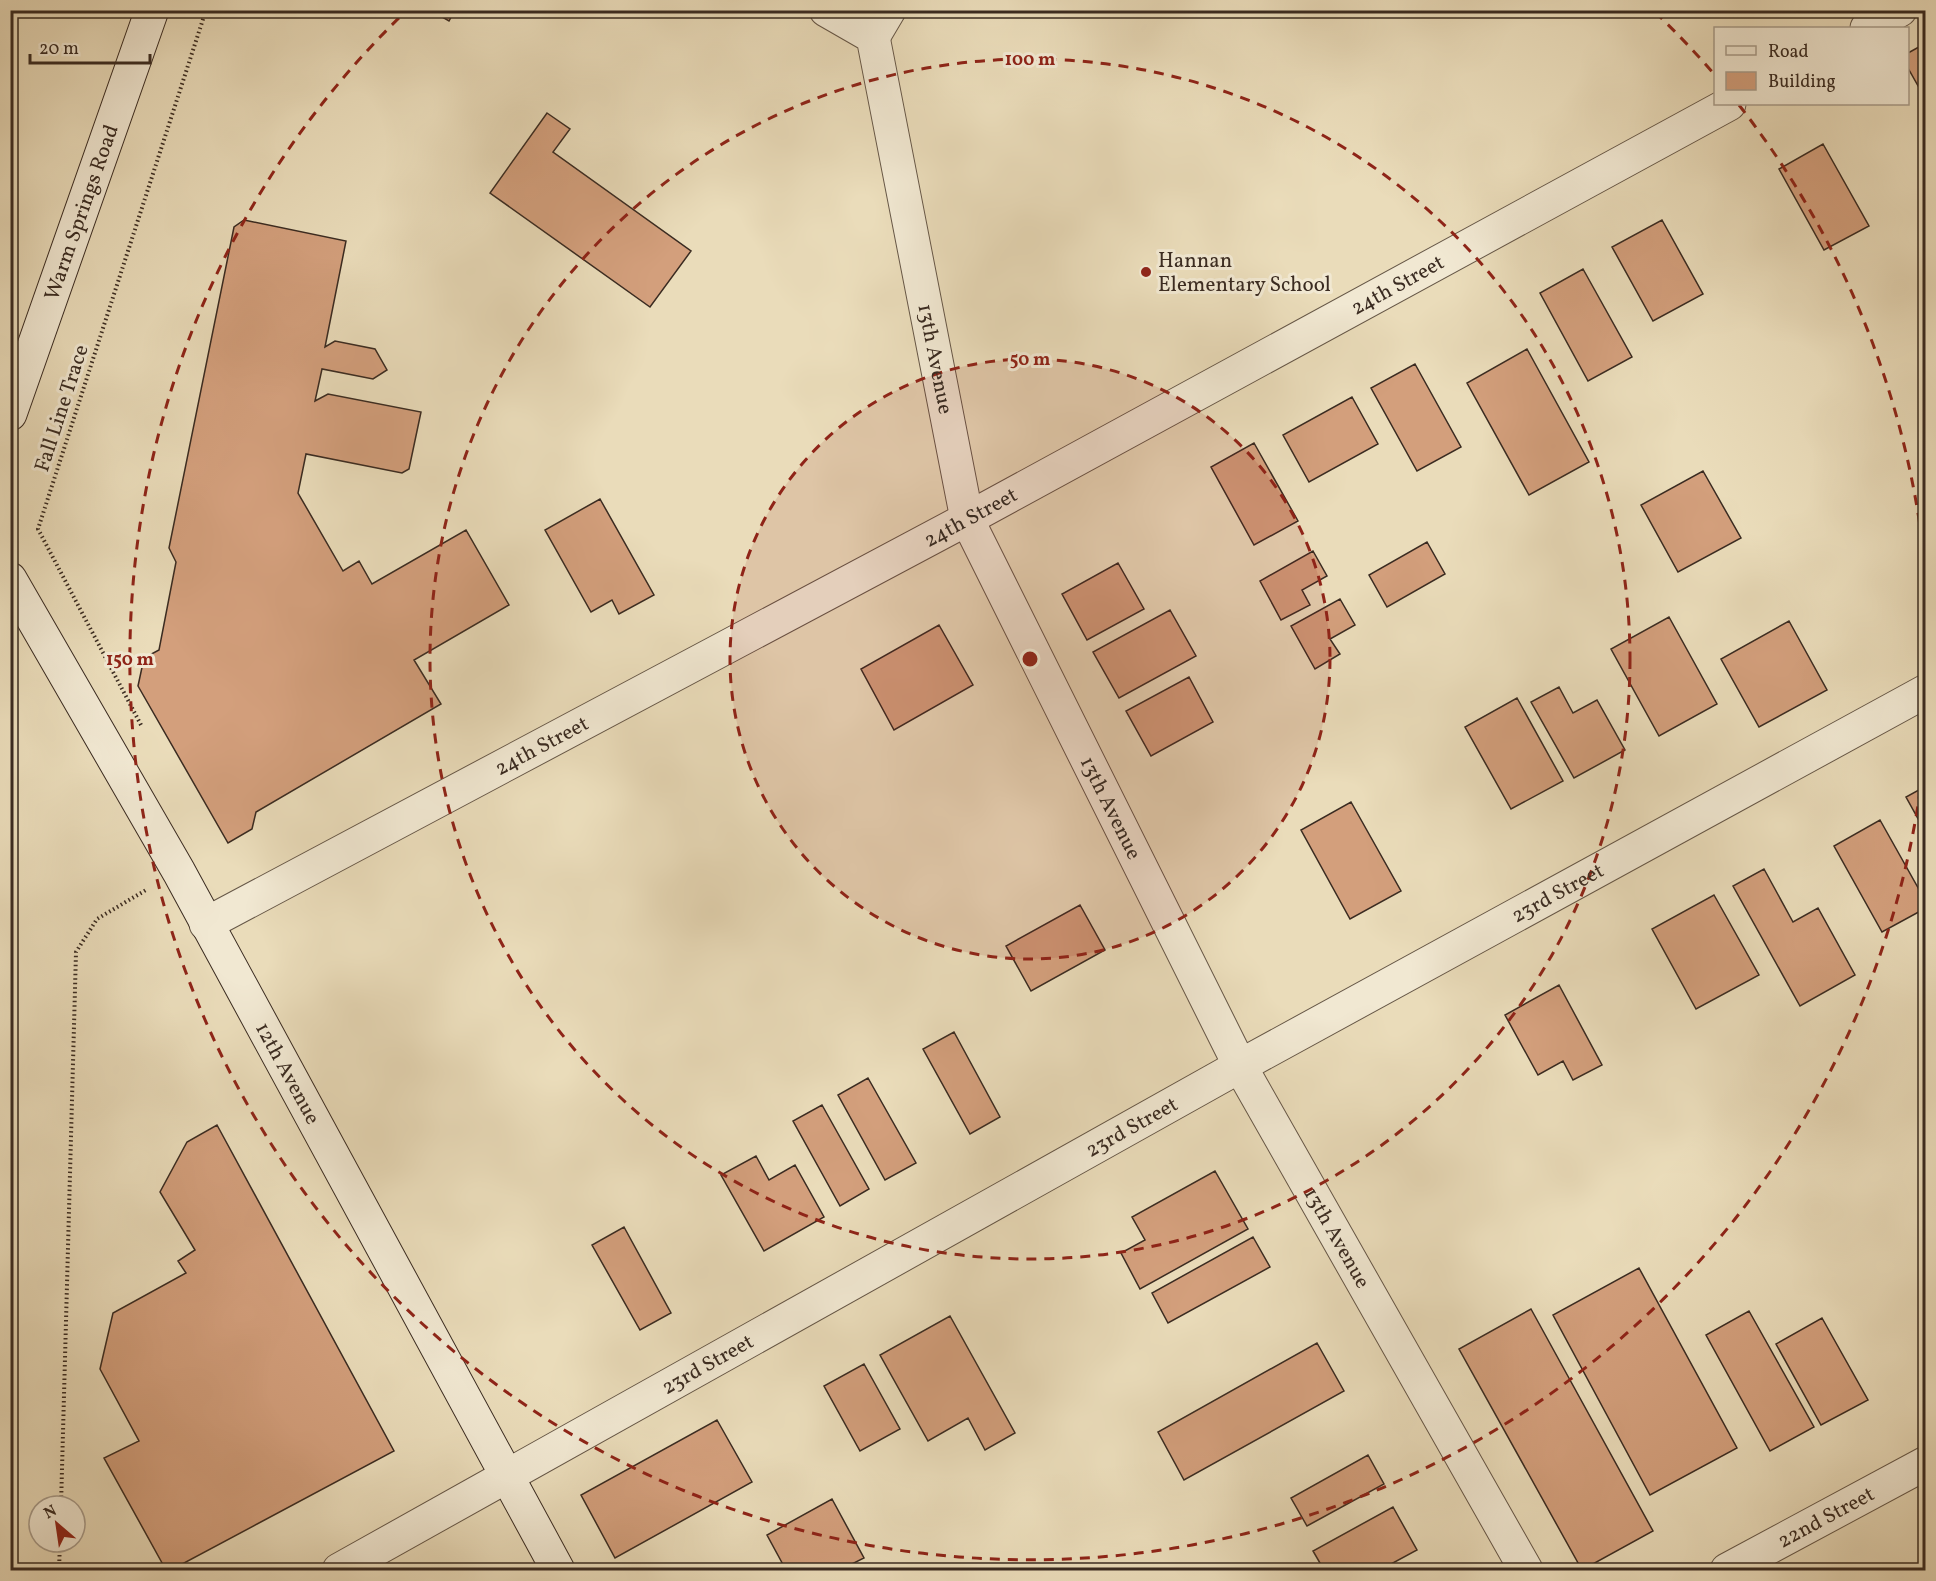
<svg xmlns="http://www.w3.org/2000/svg" width="1936" height="1581" font-family="Vollkorn,serif">
  <style>
    .building { fill: #d39f7c; stroke: #3a2b21; stroke-width: 1.5 }
    .lines { fill: none; stroke-linecap: round; stroke-linejoin: round }
    .street-casing { stroke: #665747; stroke-width: 35 }
    .secondary-casing { stroke: #3a2b21; stroke-width: 35 }
    .path { stroke: #3a2b21; stroke-width: 4; stroke-dasharray: 1.5 3; stroke-linecap: butt }
    .street { stroke: #f1e8d2; stroke-width: 33 }
    .secondary { stroke: #f1e8d2; stroke-width: 33 }
    .ring { fill: none; stroke: #8f2418; stroke-width: 3; stroke-dasharray: 10 8 }
    .poi-dot { fill: #8f2418; stroke: #f1e8d2; stroke-width: 2 }
    .labels { text-anchor: middle; stroke-width: 6; stroke-linejoin: round; paint-order: stroke }
    .street-label { font-size: 21px; fill: #3a2b21; stroke: #f1e8d2 }
    .poi-label { font-size: 21px; fill: #3a2b21; stroke: #f1e8d2; text-anchor: start }
    .centre { fill: #8f2418; stroke: #f1e8d2; stroke-width: 3 }
    .ring-label { font-size: 18px; text-anchor: middle; font-weight: bold; fill: #8f2418; stroke: #f1e8d2; stroke-width: 6; stroke-linejoin: round; paint-order: stroke }
  </style>
  <rect width="100%" height="100%" fill="#eadcba"/>
  <filter id="stains"><feTurbulence type="fractalNoise" baseFrequency=".00333" numOctaves="4"/><feColorMatrix values="0 0 0 0 .2 0 0 0 0 .09 0 0 0 0 .02 0 0 0 .5 -.17"/></filter>
  <radialGradient id="worn" r=".72"><stop offset=".6" stop-color="#630" stop-opacity="0"/><stop offset="1" stop-color="#630" stop-opacity=".3"/></radialGradient>
  <path class="building" d="M430,10H455L449,21Z
    M1926,43V100L1908,68V53Z
    M547,113L570,129L553,152L691,251L650,307L490,193Z
    M1823,144L1869,226L1824,250L1779,169Z
    M244,220L346,241L325,347L335,341L375,349L387,370L373,379L322,369L315,401L328,394L421,412L409,469L402,473L306,454L298,493L343,571L359,561L372,584L466,530L509,605L414,660L441,704L256,812L252,829L228,843L138,686L144,658L159,650L176,562L169,548L234,227Z
    M1662,220L1703,294L1653,321L1612,247Z
    M1583,269L1632,357L1588,381L1540,293Z
    M1527,349L1589,462L1529,495L1467,383Z
    M1415,364L1461,447L1417,471L1371,388Z
    M1352,397L1378,444L1309,482L1283,435Z
    M1254,443L1298,521L1254,545L1211,467Z
    M1703,471L1741,538L1678,572L1641,505Z
    M600,499L654,595L619,614L612,600L591,612L545,530Z
    M1427,542L1445,574L1387,607L1369,575Z
    M1313,551L1327,576L1302,590L1310,605L1281,620L1260,581Z
    M1118,563L1144,609L1087,640L1062,594Z
    M1340,599L1355,625L1330,639L1340,654L1315,669L1291,626Z
    M1170,610L1196,656L1119,698L1093,652Z
    M1669,617L1717,704L1659,736L1611,649Z
    M1789,621L1827,690L1759,727L1721,659Z
    M939,625L973,685L894,730L861,669Z
    M1189,677L1213,722L1151,756L1126,711Z
    M1559,687L1573,713L1597,700L1625,750L1574,778L1531,702Z
    M1517,698L1563,781L1511,809L1465,727Z
    M1926,786V833L1906,797Z
    M1351,802L1401,891L1350,919L1301,830Z
    M1880,820L1926,902V908L1882,932L1834,846Z
    M1764,869L1793,922L1818,908L1855,975L1800,1006L1733,886Z
    M1714,895L1759,975L1696,1009L1652,929Z
    M1080,905L1105,950L1031,991L1006,946Z
    M1559,985L1602,1065L1573,1080L1563,1061L1538,1075L1505,1015Z
    M954,1032L1000,1117L970,1134L923,1049Z
    M868,1078L916,1163L885,1180L838,1095Z
    M822,1105L869,1189L840,1206L793,1121Z
    M217,1125L394,1451L171,1570H166L104,1458L139,1441L100,1369L113,1313L186,1273L178,1261L195,1250L160,1192L187,1142Z
    M756,1156L769,1180L795,1165L824,1217L764,1251L721,1175Z
    M1215,1171L1248,1229L1140,1289L1121,1253L1145,1240L1132,1217Z
    M624,1227L671,1313L640,1330L592,1245Z
    M1253,1237L1270,1267L1168,1323L1152,1293Z
    M1639,1268L1737,1448L1650,1495L1553,1315Z
    M1531,1309L1653,1531L1582,1570L1459,1349Z
    M1749,1311L1814,1427L1770,1451L1706,1335Z
    M950,1316L1015,1433L985,1450L968,1418L928,1441L880,1355Z
    M1822,1318L1868,1400L1821,1425L1776,1344Z
    M1317,1343L1344,1391L1184,1480L1158,1432Z
    M864,1364L900,1429L860,1451L824,1386Z
    M717,1420L752,1482L615,1558L581,1495Z
    M1368,1455L1384,1484L1307,1526L1291,1498Z
    M832,1499L864,1558L840,1570H786L767,1535Z
    M1393,1507L1417,1550L1380,1570H1324L1313,1551Z"/>
  <g class="lines">
    <g class="street-casing">
      <g id="street">
        <path id="s1" d="M826,10L873,37L967,519L1240,1066L1526,1570"/>
        <path d="M1867,28L1900,10"/>
        <path d="M873,37L889,10"/>
        <path id="s2" d="M206,924L967,519L1729,104"/>
        <path id="s3" d="M339,1570L1240,1066L1926,691"/>
        <path id="s4" d="M1727,1570L1926,1463"/>
      </g>
    </g>
    <g class="secondary-casing">
      <g id="secondary">
        <path id="s5" d="M10,414L152,10"/>
        <path id="s6" d="M10,579L179,872L558,1570"/>
      </g>
    </g>
    <path class="path" d="M141,725L38,529L206,10
      M61,1506L76,952L97,919L146,890
      M59,1570L60,1542"/>
    <use href="#street" class="street"/>
    <use href="#secondary" class="secondary"/>
  </g>
  <circle cx="1030" cy="659" r="300" fill="#8f2418" fill-opacity=".12"/>
  <g class="ring">
    <circle cx="1030" cy="659" r="300"/>
    <circle cx="1030" cy="659" r="600"/>
    <path d="M1925 753A900 900 0 1 1 405 12M1655 12A900 900 0 0 1 1714 74M1739 105A900 900 0 0 1 1925 565"/>
  </g>
  <circle class="poi-dot" cx="1146" cy="272" r="6"/>
  <g class="labels">
    <g class="street-label">
      <text dy="7" stroke="none"><textPath href="#s5" startOffset="214">Warm Springs Road</textPath></text>
      <text dy="7" stroke="none"><textPath href="#s2" startOffset="1352">24th Street</textPath></text>
      <text dy="7" stroke="none"><textPath href="#s1" startOffset="382">13th Avenue</textPath></text>
      <text transform="translate(61 408) rotate(-72)" y="7">Fall Line Trace</text>
      <text dy="7" stroke="none"><textPath href="#s2" startOffset="866">24th Street</textPath></text>
      <text dy="7" stroke="none"><textPath href="#s2" startOffset="380">24th Street</textPath></text>
      <text dy="7" stroke="none"><textPath href="#s1" startOffset="868">13th Avenue</textPath></text>
      <text dy="7" stroke="none"><textPath href="#s3" startOffset="1394">23rd Street</textPath></text>
      <text dy="7" stroke="none"><textPath href="#s6" startOffset="567">12th Avenue</textPath></text>
      <text dy="7" stroke="none"><textPath href="#s3" startOffset="908">23rd Street</textPath></text>
      <text dy="7" stroke="none"><textPath href="#s1" startOffset="1354">13th Avenue</textPath></text>
      <text dy="7" stroke="none"><textPath href="#s3" startOffset="422">23rd Street</textPath></text>
      <text dy="7" stroke="none"><textPath href="#s4" startOffset="112">22nd Street</textPath></text>
    </g>
    <g class="poi-label">
      <text x="1158" y="267">Hannan<tspan x="1158" dy="24">Elementary School</tspan></text>
    </g>
  </g>
  <circle cx="1030" cy="659" r="9" class="centre"/>
  <g class="ring-label">
    <text x="1030" y="65">100 m</text>
    <text x="1030" y="365">50 m</text>
    <text x="130" y="665">150 m</text>
  </g>
  <rect width="1936" height="1581" fill="none" stroke="#eadcba" stroke-width="36"/>
  <rect x="12" y="12" width="1912" height="1557" fill="none" stroke="#3a2b21" stroke-width="3"/>
  <rect x="18" y="18" width="1900" height="1545" fill="none" stroke="#3a2b21" stroke-width="1.5"/>
  <rect x="1714" y="27" width="195" height="78" fill="#f1e8d2" stroke="#a89c8b" stroke-width="1.5"/>
  <rect x="1726" y="46" width="30" height="9" fill="#f1e8d2" stroke="#a89c8b" stroke-width="1.5"/>
  <text x="1768" y="57" font-size="18" fill="#3a2b21">Road</text>
  <rect x="1726" y="72" width="30" height="18" fill="#d39f7c" stroke="#a89c8b" stroke-width="1.5"/>
  <text x="1768" y="87" font-size="18" fill="#3a2b21">Building</text>
  <g transform="translate(57 1524) rotate(331)"><circle r="28" fill="#f1e8d2" stroke="#a89c8b" stroke-width="1.5"/>
  <path d="M0-4.5L10 22L0 15L-10 22Z" fill="#8f2418"/>
  <text y="-9" font-size="16" font-weight="bold" text-anchor="middle" fill="#3a2b21">N</text>
  </g>
  <path d="M30 54v9h120v-9" fill="none" stroke="#3a2b21" stroke-width="3"/>
  <text x="39" y="54" font-size="18" fill="#3a2b21" stroke="#f1e8d2" stroke-width="4.5" paint-order="stroke">20 m</text>
  <rect width="100%" height="100%" filter="url(#stains)"/>
  <rect width="100%" height="100%" fill="url(#worn)"/>
</svg>
